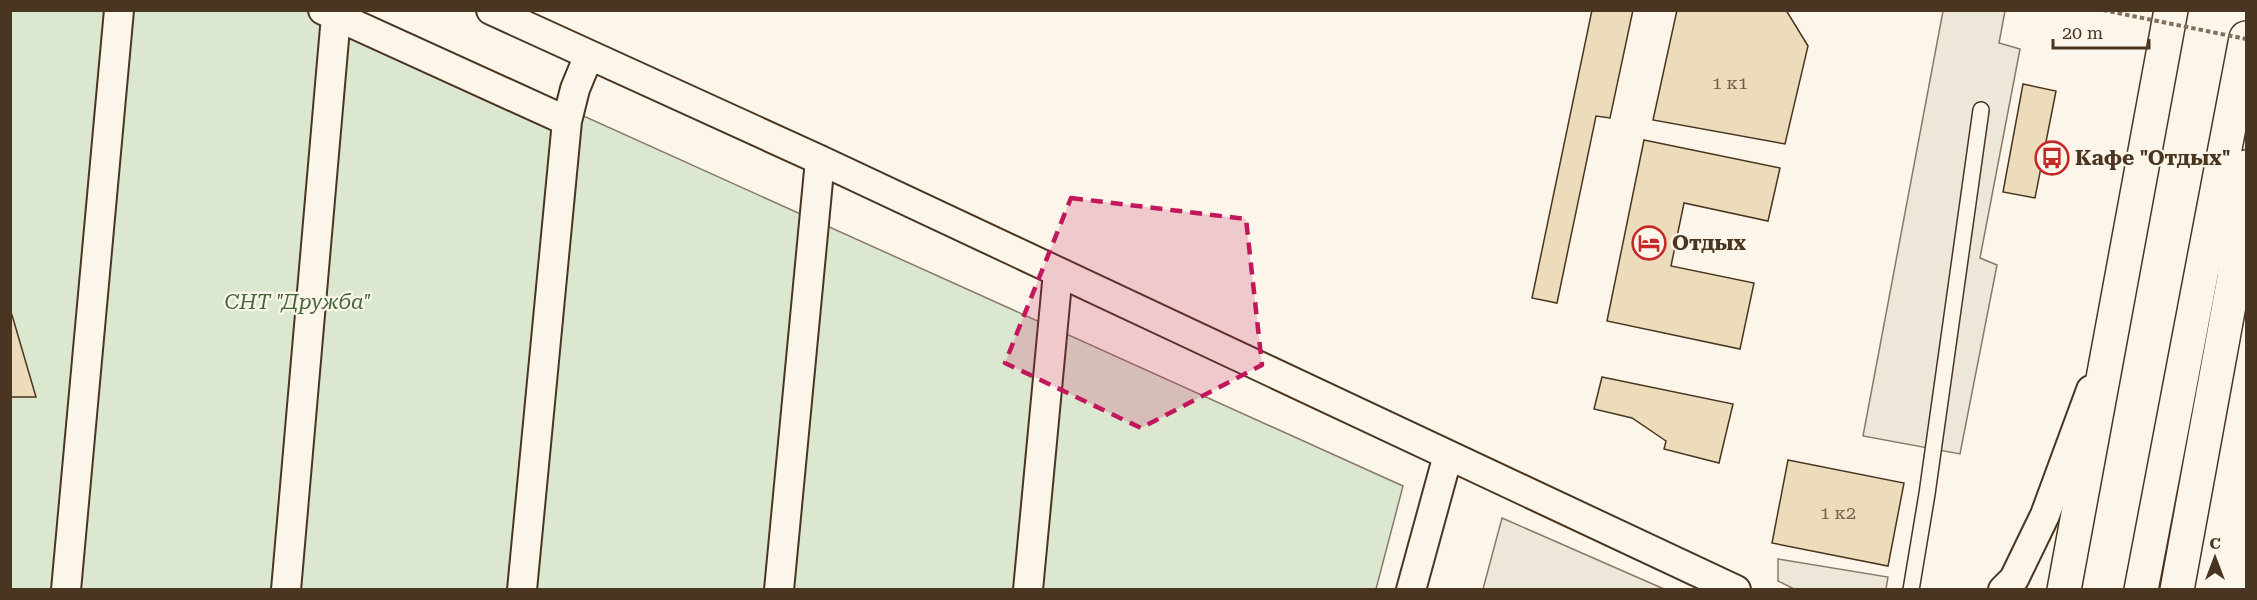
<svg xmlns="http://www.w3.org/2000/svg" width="2257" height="600" font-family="'Roboto Serif',serif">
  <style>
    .green { fill: #dce7d0; stroke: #887966; stroke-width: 1.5 }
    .parking { fill: #ede7d9; stroke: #887966; stroke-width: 1.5 }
    .building { fill: #ecdcbc; stroke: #4a3520; stroke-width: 1.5 }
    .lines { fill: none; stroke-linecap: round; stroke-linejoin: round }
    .lane-casing { stroke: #4a3520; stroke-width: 18 }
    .street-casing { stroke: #4a3520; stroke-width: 32 }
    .secondary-casing { stroke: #4a3520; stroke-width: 36 }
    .highway-casing { stroke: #4a3520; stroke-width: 36 }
    .lane { stroke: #fbf6e9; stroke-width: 15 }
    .street { stroke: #fbf6e9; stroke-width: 28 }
    .secondary { stroke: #fbf6e9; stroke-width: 33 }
    .highway { stroke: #fbf6e9; stroke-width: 33 }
    .path-bridge { stroke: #7f6f5c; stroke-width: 4; stroke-dasharray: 4.5 3; stroke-linecap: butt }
    .marked { fill: #c2185b; fill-opacity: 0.2; stroke: #c2185b; stroke-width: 4.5; stroke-dasharray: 12 8; stroke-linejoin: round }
    .labels { text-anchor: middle; stroke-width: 4.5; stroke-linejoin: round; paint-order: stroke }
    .number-label { font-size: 18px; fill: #725f47 }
    .poi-label { font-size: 21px; font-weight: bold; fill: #4a3520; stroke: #fbf6e9; text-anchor: start }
    .park-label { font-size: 21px; font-style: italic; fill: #436837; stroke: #fbf6e9 }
  </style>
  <rect width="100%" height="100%" fill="#fbf6e9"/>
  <path class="green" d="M10,11H351L1403,486L1376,589H11Z"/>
  <path class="parking" d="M1943,11H2005L1999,43L2020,49L1980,258L1997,265L1960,454L1863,436Z
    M1502,518L1664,589H1483Z
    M1778,559L1888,577L1886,589H1794L1778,581Z"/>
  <path class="building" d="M1592,10H1633L1610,118L1596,116L1557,303L1532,298Z
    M1677,10H1786L1808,46L1785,144L1653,120Z
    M2023,84L2056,91L2035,198L2003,192Z
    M1644,140L1780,168L1768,221L1684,203L1671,266L1754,283L1740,349L1607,321Z
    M10,315H12L36,397H10Z
    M1602,377L1733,404L1719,463L1664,449L1666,441L1632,418L1594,409Z
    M1788,460L1904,483L1888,566L1772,543Z"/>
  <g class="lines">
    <g class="lane-casing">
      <path id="lane" d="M1911,590L1927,494L1981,110"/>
    </g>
    <g class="street-casing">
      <path id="street" d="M323,10L567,121L522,590
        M491,10L820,160L1736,590
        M567,121L575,89L589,55
        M66,590L119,10
        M286,590L336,16
        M779,590L820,160
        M1028,590L1058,272
        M1411,590L1448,455
        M2003,590L2014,579L2045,515L2091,390"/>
    </g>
    <g class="secondary-casing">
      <path id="secondary" d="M2177,590L2234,278L2246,167"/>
    </g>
    <g class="highway-casing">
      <path id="highway" d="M2064,590L2171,10
        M2141,590L2246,38"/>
    </g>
    <use href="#lane" class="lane"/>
    <use href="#street" class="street"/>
    <use href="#secondary" class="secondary"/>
    <use href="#highway" class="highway"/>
    <path class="path-bridge" d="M2103,10L2246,39"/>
  </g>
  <path class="marked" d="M1071,198L1246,219L1262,365L1141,428L1005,363Z"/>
  <defs>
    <g id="bus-ring" transform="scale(1.725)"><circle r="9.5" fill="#fbf6e9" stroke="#c62828" stroke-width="1.5"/><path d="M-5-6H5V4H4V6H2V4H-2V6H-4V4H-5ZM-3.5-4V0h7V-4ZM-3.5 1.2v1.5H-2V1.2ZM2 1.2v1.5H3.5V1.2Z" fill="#c62828"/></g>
    <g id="hotel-ring" transform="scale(1.725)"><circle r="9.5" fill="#fbf6e9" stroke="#c62828" stroke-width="1.5"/><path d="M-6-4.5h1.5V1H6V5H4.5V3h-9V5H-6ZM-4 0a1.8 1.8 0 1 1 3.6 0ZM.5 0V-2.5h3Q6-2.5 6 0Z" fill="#c62828"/></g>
  </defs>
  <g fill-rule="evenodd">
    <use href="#bus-ring" x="2052" y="158"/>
    <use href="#hotel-ring" x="1649" y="243"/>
  </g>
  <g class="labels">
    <g class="number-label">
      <text x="1730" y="89">1 к1</text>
      <text x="1838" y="519">1 к2</text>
    </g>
    <g class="poi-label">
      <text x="2075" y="165">Кафе "Отдых"</text>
      <text x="1672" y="250">Отдых</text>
    </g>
    <g class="park-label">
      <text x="298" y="309">СНТ "Дружба"</text>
    </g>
  </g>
  <rect width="2257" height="600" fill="none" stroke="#4a3520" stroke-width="24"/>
  <g transform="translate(2215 558)" stroke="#fbf6e9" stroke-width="4.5" paint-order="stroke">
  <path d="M0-4.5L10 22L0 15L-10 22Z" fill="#4a3520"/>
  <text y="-9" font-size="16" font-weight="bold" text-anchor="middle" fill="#4a3520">С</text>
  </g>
  <path d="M2053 39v9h96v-9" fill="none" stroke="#4a3520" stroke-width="3"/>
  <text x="2062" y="39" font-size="18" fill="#4a3520" stroke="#fbf6e9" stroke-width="4.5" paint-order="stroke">20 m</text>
</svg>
